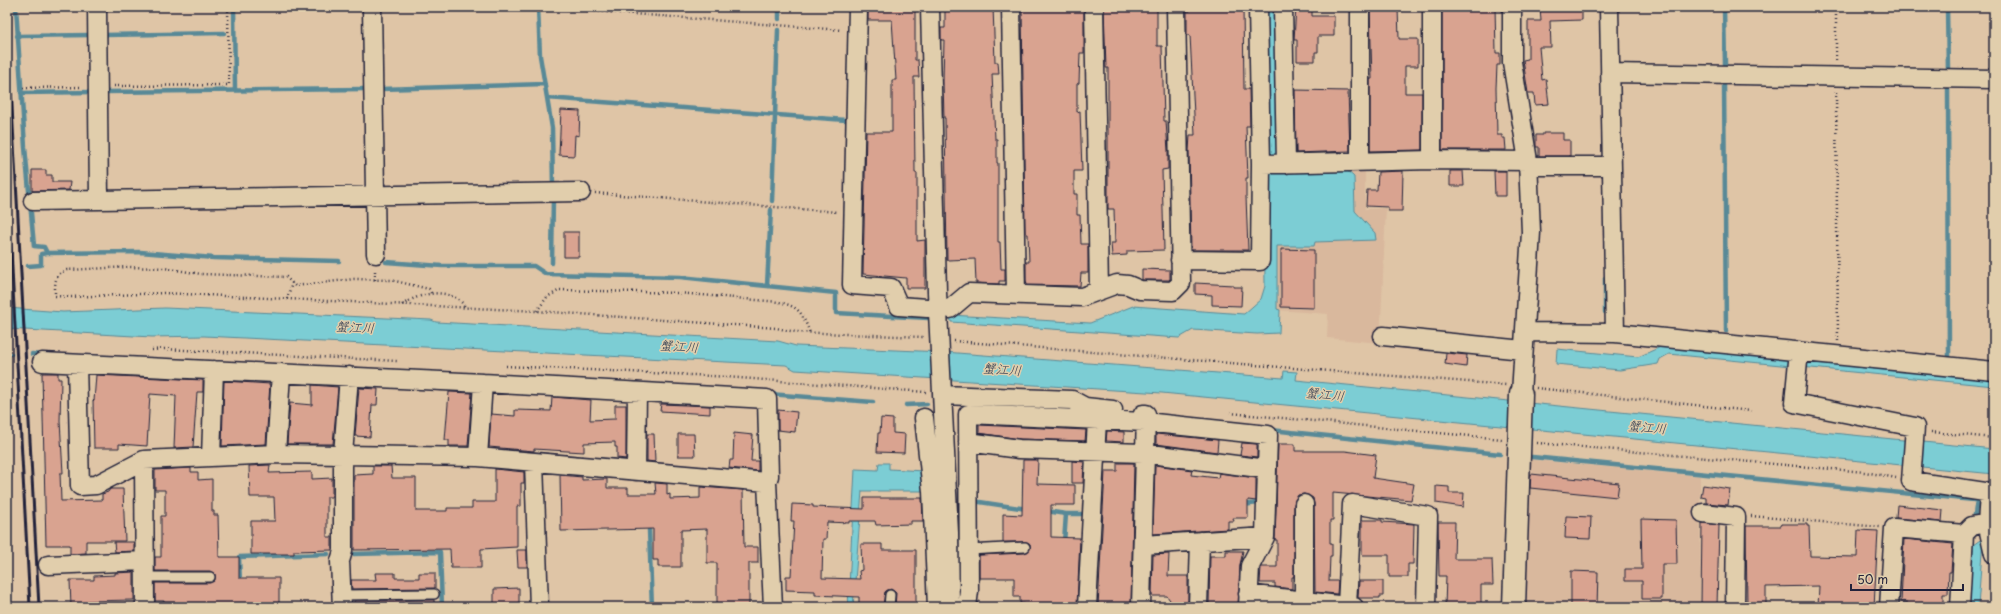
<svg xmlns="http://www.w3.org/2000/svg" width="2001" height="614" font-family="'Playpen Sans','Klee One',sans-serif">
  <style>
    .built { fill: #d9b89d }
    .water { fill: #7ccdd4; stroke: #588997 }
    .lines { fill: none; stroke-linecap: round; stroke-linejoin: round }
    .stream { stroke: #588997; stroke-width: 4.5 }
    .building { fill: #d9a390; stroke: #22223b }
    .lane-casing { stroke: #22223b; stroke-width: 12 }
    .street-casing { stroke: #22223b; stroke-width: 21 }
    .secondary-casing { stroke: #22223b; stroke-width: 25 }
    .path { stroke: #22223b; stroke-width: 2.5; stroke-dasharray: 1 3; stroke-linecap: butt }
    .lane { stroke: #e1ceac; stroke-width: 9 }
    .street { stroke: #e1ceac; stroke-width: 18 }
    .secondary { stroke: #e1ceac; stroke-width: 22 }
    .rail { stroke: #22223b; stroke-width: 3 }
    .labels { text-anchor: middle; stroke-width: 3; stroke-linejoin: round; paint-order: stroke }
    .water-label { font-size: 13px; font-style: italic; fill: #303c52; stroke: #e1ceac }
  </style>
  <rect width="100%" height="100%" fill="#dfc5a6"/>
  <filter id="ink" filterUnits="userSpaceOnUse"><feTurbulence type="fractalNoise" baseFrequency=".025" numOctaves="2"/><feDisplacementMap in="SourceGraphic" scale="8" xChannelSelector="R" yChannelSelector="G"/><feConvolveMatrix kernelMatrix="1 2 1 2 8 2 1 2 1" color-interpolation-filters="sRGB"/></filter>
  <g filter="url(#ink)">
    <path class="built" d="M1343,167H1365V209L1386,208L1380,343L1327,338L1328,314L1277,310V246H1314V242L1375,233L1355,211L1354,177Z
      M1526,459L1700,476L1701,607H1522Z"/>
    <path class="water" d="M1263,7H1278L1280,169L1343,167L1354,177L1355,211L1375,233L1376,240L1315,242L1314,246H1277V309L1280,310L1279,333L1257,334L1193,330L1179,338L951,322L950,315L1090,323L1133,306L1244,314L1261,299L1265,286Z
      M7,308L63,312L165,308L431,320L436,322L778,341L796,346L944,352L1283,378L1284,371L1297,372L1296,380L1994,449V474L1162,393L795,370L786,365L204,336L152,337L7,329Z
      M1665,345L1994,377V386L1669,354L1660,359L1658,364L1620,370L1556,364L1557,349L1638,357Z
      M879,463H889V469L924,471L925,491H862L853,607H848L855,469L878,470Z
      M1983,538L1978,607H1968L1973,545Z"/>
    <g class="lines">
      <path class="stream" d="M16,7L25,147L34,246L44,247L47,253
        M234,7L235,90
        M538,7L540,56L552,128L553,187
        M1724,7L1725,65
        M1947,7L1948,71
        M779,19V7
        M104,35L224,33
        M17,36L90,35
        M1724,82L1726,331
        M1948,86L1949,356
        M381,89L545,84
        M104,92L365,89
        M21,93L93,92
        M547,98L846,120
        M772,201L778,30
        M386,262L442,266H534L546,274L680,277L836,293V313L928,318
        M552,263L553,197
        M28,266L41,265V254L47,253L140,252L214,258L339,261
        M1605,278V312
        M767,286L771,210
        M7,354H11
        M32,354L42,355
        M769,394L873,402
        M906,405L927,404
        M1271,430L1500,454
        M1532,457L1984,501
        M973,501L1027,509
        M1243,505L1258,503
        M1046,511L1066,514H1084
        M1974,521L1977,500
        M649,530L652,607
        M1064,543L1066,514
        M353,554L440,552L442,607
        M240,583L239,557L328,554"/>
    </g>
    <path class="building" d="M868,7L915,8V60H918L919,77H914L915,173H917V241L925,240V288H906V278L863,274L866,132H892V80H896L892,20H868Z
      M945,7H993L995,62H998L999,74H992L995,139H997V163H998V242H1000L1001,269H1005V281H999V284L976,283L975,259L947,260L945,118H944L943,81L944,40H941V28H945Z
      M1022,7L1084,8V53H1080L1079,83L1077,84V112L1080,111L1082,171H1074V194H1077V215H1080L1081,244H1088V273H1081L1080,286L1027,285L1026,280V262H1029L1028,234H1025Z
      M1104,7H1157V46H1162L1164,121H1166L1168,151V169L1162,170L1164,250L1127,251V255L1112,256L1111,243H1115L1114,209H1108V68H1106Z
      M1189,7H1243L1244,89H1249L1250,126H1246L1248,178H1246V197L1248,250H1191L1189,151L1190,135H1195L1190,35H1187V11H1190Z
      M1296,7H1312V16H1334V36H1318V52H1315V61H1297V40H1294Z
      M1442,7H1495L1496,53H1500V65H1497L1496,88L1497,135H1502V138H1505L1506,150H1442Z
      M1540,7H1582V20L1550,21L1551,47H1539L1542,80L1546,79L1549,104L1535,105L1534,93H1528L1523,60L1528,59V21H1541Z
      M1370,9H1398L1399,39H1418V66H1405V93H1422V150L1370,151V79H1372Z
      M1295,90L1348,91L1350,151L1296,153Z
      M561,110L580,111L579,136L575,135L574,156L559,155Z
      M1543,133H1563V140H1570V156H1539V147H1536V135H1543Z
      M32,170H46V175H52V182H70L69,190L32,191Z
      M1403,171L1402,211H1388V207L1366,206L1367,190H1377L1378,172Z
      M1450,171H1463L1464,186H1450Z
      M1494,171H1506V196H1495Z
      M564,232H579V257H564Z
      M1281,249L1314,250V308L1281,307Z
      M1142,269L1170,270V279L1169,280H1142Z
      M1195,283L1233,285V287H1242L1241,306L1212,305V295L1195,294Z
      M1446,353L1467,355L1466,367L1445,364Z
      M42,373H58V379H61L60,421L63,473H60L61,501L102,500V494L108,492L110,489H123L125,541H86V553L70,554V545H46Z
      M96,375L203,380V392H197L193,447L174,448L176,396L150,394L147,446L119,444V448H94L93,400L94,401Z
      M224,381L270,384L266,444L222,446Z
      M312,385L338,387L333,444H287L290,403L312,405Z
      M359,388L378,389L377,405H372L370,437L355,436Z
      M449,392L472,393L468,446H449V440H445Z
      M552,397L591,400L590,420L615,419V405H626V459L617,458V447H615V442L584,443V452L534,449V451L489,447L491,414L515,416V410L551,411Z
      M661,404L710,406V414L660,411Z
      M778,410L797,412L795,432L778,430Z
      M881,418L893,419V433L905,434L904,453L877,452L878,433H880Z
      M979,425L1086,430L1085,441L1020,439L979,433Z
      M1107,431L1124,432V442L1106,441Z
      M734,433L753,435L751,461H758V471L729,468L730,460H733Z
      M647,434H654L655,462L647,461Z
      M678,434H694L695,456H678Z
      M1156,434L1218,440L1217,452L1156,444Z
      M1242,443L1257,444V457L1240,455Z
      M1278,444H1295V451H1345L1376,455L1373,478L1414,484L1411,500L1333,493V520H1330V543H1332V556H1330L1329,581H1338L1337,594L1315,592L1314,504L1313,498L1304,494L1298,495L1294,504V577H1292V589L1275,587V583H1260L1261,567H1277V540H1275Z
      M1023,460H1038L1037,484L1075,485V505H1051V537L1080,538L1077,607H1025V604L1020,603V597H1014V578H979V555L1025,553L1030,549V544L1027,542H1003V514L1022,515Z
      M1072,461L1084,462L1083,483H1072Z
      M1117,463H1134L1131,607H1098L1105,471H1117Z
      M270,465L269,473L312,472V479L332,478V497H327V537H332V550L294,551V554H251V521H275L274,497H250L249,466Z
      M1155,465L1192,470L1191,475L1218,478L1219,473L1256,478V501L1248,500V518H1233L1234,521H1228V529L1153,534Z
      M373,466H391L392,478H416V511H447V508H472V502H495V469L524,472V483H521V506H517V547L481,549V568H451L450,549L354,550V475L373,474Z
      M191,468V472H198V480L212,479V511H214V515H218L219,557H239V578H279V607H164V601H155V583H210L215,580V574L210,571H155V557H161V516H165V490H155V470Z
      M1531,474L1619,483L1617,497L1530,488Z
      M560,475L582,477V480L607,479V488H628V494H656L655,483L667,484V495L670,494V499L700,498V487L743,490L744,547H758V563H749V607H717V563H707V529L681,530V567H658V560H653V529L561,531Z
      M1703,485L1730,489L1728,505L1706,503V498L1701,497Z
      M1436,486L1449,487V493H1464L1463,507L1436,503Z
      M864,498H922L923,521H911V524L876,525L875,521H849V523L827,522L826,539H823L822,578L860,579L859,571L862,570L861,544H882V550H916V607H895L896,593L891,589L885,592L883,607H859V597L815,595V591L786,590V576H791L794,521H791L792,504L813,505V507L864,509Z
      M1897,505L1943,510L1942,522L1896,518Z
      M1566,516L1591,517L1590,539L1565,538Z
      M1641,519L1676,520L1677,564H1662V599H1642V581H1625V569H1642Z
      M1362,520H1382V522L1414,524L1413,564H1408V577H1389V555H1362Z
      M1438,522H1455L1454,559H1492L1493,585H1481V607H1445L1446,576H1439Z
      M1702,523L1719,525L1717,607H1701Z
      M1781,524H1807V526H1809L1810,556L1857,557L1858,530L1878,531L1874,607H1818L1819,586L1766,587V607H1747L1746,526H1781Z
      M1904,539L1953,544L1951,572H1949L1948,594H1943V604L1922,603L1921,607H1906L1907,602H1901Z
      M114,542H134V551L115,552Z
      M517,550H527V567H518Z
      M1226,551H1243L1240,565L1238,607H1219V604H1209L1210,556H1226Z
      M1169,554L1168,576H1188V607H1175L1167,596H1152L1153,555Z
      M1571,571L1598,572L1597,607H1571Z
      M134,572V600L88,601V607H71L70,580H94V576L115,575V573Z
      M375,573H395V578H419V573H435V588L352,589L351,580H376Z
      M1359,581H1383V596H1380V598H1358Z
      M519,588V605H494V589Z
      M434,600V607H354V601Z"/>
    <g class="lines">
      <g class="lane-casing">
        <path id="lane" d="M969,550L1025,547
          M144,577H210
          M341,595L434,594
          M889,607L890,595"/>
      </g>
      <g class="street-casing">
        <path id="street" d="M97,7L99,200L581,192
          M372,7L376,254
          M858,7L852,285L891,288L899,306L927,308
          M930,7L937,292L949,533L950,607
          M1011,7L1016,295
          M1094,7L1099,290
          M1283,7L1286,164
          M1360,7V161
          M1432,7V160
          M1512,7V62L1528,161L1531,232L1521,394
          M1609,7L1615,333
          M1610,73L1994,79
          M1261,164L1432,160L1528,161
          M1528,166H1612
          M33,201L99,200
          M1180,260L1260,261L1261,164L1258,7
          M950,309L969,293L1082,297L1117,284L1128,285L1140,290L1173,291L1181,283L1176,7
          M1525,332L1615,333L1994,371
          M1383,336L1523,350
          M1799,351L1794,403L1915,427L1911,481L1985,492L1989,496L1987,523L1994,554
          M42,362L483,383L767,399L769,476L767,482L773,607
          M77,364L80,486L96,485L144,460
          M942,395L1072,400L1085,407L1113,410
          M924,418L932,491L937,607
          M968,442L1019,449L1143,453L1267,469L1265,537
          M276,454L281,373
          M211,457L214,370
          M478,457L483,383
          M534,462L539,607
          M636,471L637,392
          M1703,513L1736,517L1735,607
          M1143,545L1265,537L1250,566L1248,607
          M48,565L144,561
          M1248,594L1354,607
          M1304,601V504
          M1347,606L1352,504L1428,516L1426,607
          M145,607L144,460L276,454L478,457L767,482
          M342,607L340,561L343,551V455L349,376
          M967,607L969,591L968,414L1145,422L1268,435L1267,469
          M1087,607L1097,420
          M1141,607L1146,414H1143
          M1198,607L1200,541
          M1889,607L1894,528L1964,534L1972,526L1987,523
          M1960,607L1964,534"/>
      </g>
      <g class="secondary-casing">
        <path id="secondary" d="M1514,607L1521,394"/>
      </g>
      <path class="path" d="M543,7L841,30
        M1836,7V61
        M114,86L229,85L228,7
        M23,88L83,87
        M1836,92L1838,341
        M595,193L838,212
        M375,280V268
        M431,293L429,289L391,280L354,279L295,286L286,277L201,274L164,268L129,267L67,270C54,274 55,283 55,296L72,297L163,293L537,311L776,328L796,332L923,337
        M287,299L292,283
        M402,305C421,292 452,286 466,308
        M537,311L547,297L560,290L679,293L779,302C800,307 802,313 810,333
        M7,340H8
        M954,341L1506,385
        M152,350L164,349L397,361
        M7,360L9,361
        M506,366L713,376L926,392
        M1536,388L1751,411
        M1230,413L1502,439
        M1931,432L1994,438
        M1537,443L1865,472L1896,478
        M1751,516L1880,527"/>
      <use href="#lane" class="lane"/>
      <use href="#street" class="street"/>
      <use href="#secondary" class="secondary"/>
      <path class="rail" d="M7,14L39,607
        M7,176L30,607"/>
    </g>
  </g>
  <g class="labels">
    <g class="water-label">
      <text transform="translate(355 327) rotate(3)" y="5">蟹江川</text>
      <text transform="translate(679 346) rotate(4)" y="5">蟹江川</text>
      <text transform="translate(1002 369) rotate(4)" y="5">蟹江川</text>
      <text transform="translate(1325 394) rotate(6)" y="5">蟹江川</text>
      <text transform="translate(1647 427) rotate(5)" y="5">蟹江川</text>
    </g>
  </g>
  <rect width="2001" height="614" fill="none" stroke="#e1ceac" stroke-width="24"/>
  <rect x="12" y="12" width="1977" height="590" fill="none" stroke="#22223b" stroke-width="1.5" filter="url(#ink)"/>
  <path d="M1851 584v6h112v-6" fill="none" stroke="#22223b" stroke-width="2"/>
  <text x="1857" y="584" font-size="12" fill="#22223b" stroke="#e1ceac" stroke-width="3" paint-order="stroke">50 m</text>
</svg>
